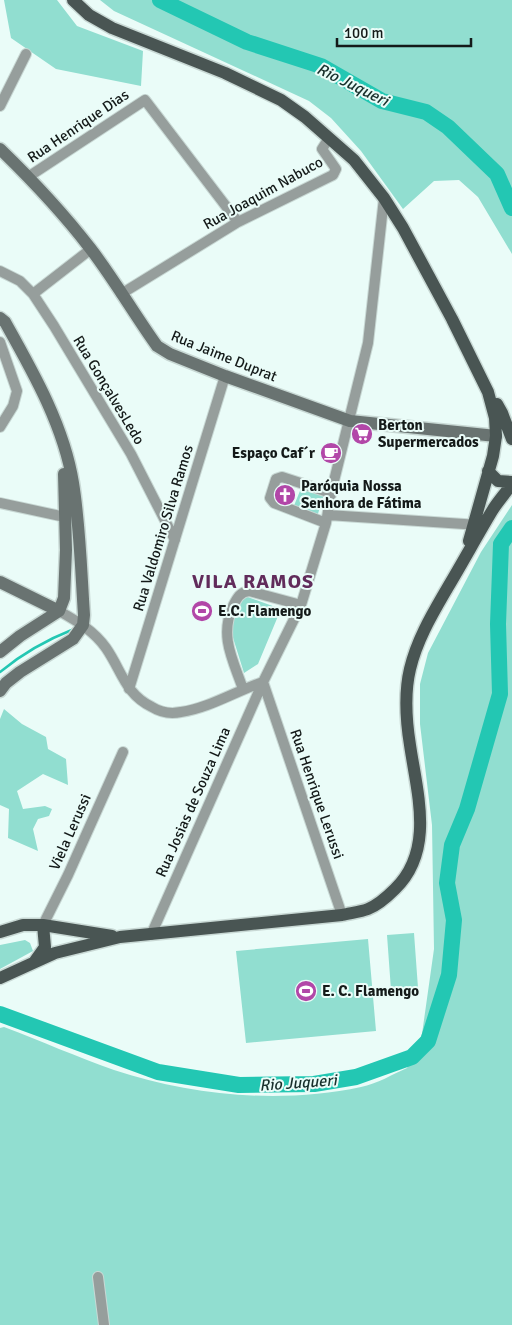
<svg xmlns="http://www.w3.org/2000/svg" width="512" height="1325" font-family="Signika,sans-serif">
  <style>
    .green { fill: #91ded0 }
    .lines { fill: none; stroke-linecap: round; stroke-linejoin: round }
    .stream { stroke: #23c7b3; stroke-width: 2.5 }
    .river { stroke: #23c7b3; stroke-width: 16 }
    .street-casing { stroke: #c8d8d4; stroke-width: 12 }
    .secondary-casing { stroke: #c8d8d4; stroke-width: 15 }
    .primary-casing { stroke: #c8d8d4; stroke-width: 15 }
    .street { stroke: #969e9c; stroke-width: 10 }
    .secondary { stroke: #697371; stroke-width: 12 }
    .primary { stroke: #495553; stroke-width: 12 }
    .labels { text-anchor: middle; stroke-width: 4; stroke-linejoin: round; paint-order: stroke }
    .street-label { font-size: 15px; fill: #141a19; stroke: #eafcf8 }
    .poi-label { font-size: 15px; font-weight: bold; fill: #141a19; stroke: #eafcf8; text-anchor: start }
    .water-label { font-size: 16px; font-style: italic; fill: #18302c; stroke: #eafcf8 }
    .district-label { font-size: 20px; font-weight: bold; letter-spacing: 1px; fill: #612c5b; stroke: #eafcf8 }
  </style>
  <rect width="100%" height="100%" fill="#eafcf8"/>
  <path class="green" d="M4,0H57L77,26L143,51L141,86L56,69L11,38Z
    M100,0H512V254L478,197L459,180L434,181L403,209L361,151L331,118L309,101L114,11Z
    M302,486L324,494L317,517L293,508Z
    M512,505V1325H0V1028L4,1027C41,1041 77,1057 114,1070C192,1096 281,1104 361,1087C377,1084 393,1074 407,1068L422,1034L434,949L432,825L420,724V684L428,653L481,552Z
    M245,596L281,609L258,664L244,673L229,625Z
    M4,709L22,724L46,737L48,749L66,759L68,785L43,774L17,791L23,809L45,806L52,809L49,816L38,819L33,829L38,851L8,838L9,809L0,805V719Z
    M414,933L418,988L391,990L387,935Z
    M368,939L376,1031L246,1043L236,951Z
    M25,940L30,943L33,951L0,969V945Z"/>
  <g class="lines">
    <path class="stream" d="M0,672C23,653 46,640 74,629"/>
    <path class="river" d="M160,0L247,42L321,66L382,101L426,112L448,127L497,174L512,208
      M0,1014L158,1072L239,1085L314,1084L356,1077L412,1057L428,1041L449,975L454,920L447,883L452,845L467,809L500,694L498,624L501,544L512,528"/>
    <g class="street-casing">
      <path id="street" d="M0,106L26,54
        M28,177L145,100L238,222
        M0,271L20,281L33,294L54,326L131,454L175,540
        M33,294L91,249
        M121,294L238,222L333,175L336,169L322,149L329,138
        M0,342L17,391L13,406L0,427
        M0,503L65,517
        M328,515L479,525
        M326,523L274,503L270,498L276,479L282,477L331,493
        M59,611C77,621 94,631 106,648C122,671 125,694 152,707C160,712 171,714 181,712C209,708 236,691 263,682
        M263,682L342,915
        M129,689L225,376
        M243,689C233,660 219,636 233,606C237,598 240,592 249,591L301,605
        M43,925L68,875L123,752
        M151,935L263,682L301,605L326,523L331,493L368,343L384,198
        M98,1277L104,1325"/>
    </g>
    <g class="secondary-casing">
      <path id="secondary" d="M0,149C32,180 63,213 90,248C114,279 134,314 157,346L170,354L225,376L350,421L496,436
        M0,318L5,322C33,372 64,426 73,483C80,526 81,571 84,615L83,625L73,639L20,672L6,683L0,691
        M0,582L59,611
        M59,611L64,598L66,550L64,474
        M0,652L20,636L59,611"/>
    </g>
    <g class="primary-casing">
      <path id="primary" d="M73,0L89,15L112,28L225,73L281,100L305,117L354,160L384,198L403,228L452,319L488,392L495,418L496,436L493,456L469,541
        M497,404L502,413L512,439
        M488,471L498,481L512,482
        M0,932L23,925H43L112,936
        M35,961L45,947L43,925
        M0,978L55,953L120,937L342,915C350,913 360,912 368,909C378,905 387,897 395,889C435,850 417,793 410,745C406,720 404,694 410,669C417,639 433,613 448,587C463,562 477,536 492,511C498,501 506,493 512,483"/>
    </g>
    <use href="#street" class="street"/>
    <use href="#secondary" class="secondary"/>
    <use href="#primary" class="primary"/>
  </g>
  <defs>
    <g id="supermarket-disc" transform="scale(1.125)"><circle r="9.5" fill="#b247a8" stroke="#eafcf8"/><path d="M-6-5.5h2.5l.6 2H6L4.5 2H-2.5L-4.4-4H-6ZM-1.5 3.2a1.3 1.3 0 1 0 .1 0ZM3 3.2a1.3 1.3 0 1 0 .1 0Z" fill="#fff"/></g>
    <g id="cafe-disc" transform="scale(1.125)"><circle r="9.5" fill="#b247a8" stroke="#eafcf8"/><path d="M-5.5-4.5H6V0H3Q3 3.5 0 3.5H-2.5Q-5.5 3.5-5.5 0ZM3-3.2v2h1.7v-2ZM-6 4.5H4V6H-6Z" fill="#fff"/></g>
    <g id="church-disc" transform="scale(1.125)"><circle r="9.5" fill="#b247a8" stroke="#eafcf8"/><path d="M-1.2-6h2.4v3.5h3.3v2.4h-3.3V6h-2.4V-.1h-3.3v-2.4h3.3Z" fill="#fff"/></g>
    <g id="stadium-disc" transform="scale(1.125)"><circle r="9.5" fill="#b247a8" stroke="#eafcf8"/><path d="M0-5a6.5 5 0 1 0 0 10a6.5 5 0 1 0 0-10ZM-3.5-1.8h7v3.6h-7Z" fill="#fff"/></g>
  </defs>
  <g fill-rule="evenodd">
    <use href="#supermarket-disc" x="362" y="434"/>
    <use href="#cafe-disc" x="331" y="453"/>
    <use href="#church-disc" x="285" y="495"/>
    <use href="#stadium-disc" x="202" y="611"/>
    <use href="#stadium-disc" x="306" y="991"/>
  </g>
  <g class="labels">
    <g class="street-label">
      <text transform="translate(78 126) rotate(-34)" y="5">Rua Henrique Dias</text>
      <text transform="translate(263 193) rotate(-29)" y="5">Rua Joaquim Nabuco</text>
      <text transform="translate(224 356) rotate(22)" y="5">Rua Jaime Duprat</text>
      <text transform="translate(109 390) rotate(59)" y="5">Rua GonçalvesLedo</text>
      <text transform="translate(163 528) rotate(-73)" y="5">Rua Valdomiro Silva Ramos</text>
      <text transform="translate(317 794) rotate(71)" y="5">Rua Henrique Lerussi</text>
      <text transform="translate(193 802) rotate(-66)" y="5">Rua Josias de Souza Lima</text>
      <text transform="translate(70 832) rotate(-66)" y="5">Viela Lerussi</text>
    </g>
    <g class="poi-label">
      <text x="378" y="430">Berton<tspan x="378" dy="17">Supermercados</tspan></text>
      <text x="315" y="458" text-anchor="end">Espaço Caf´r</text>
      <text x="301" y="491">Paróquia Nossa<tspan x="301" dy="17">Senhora de Fátima</tspan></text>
      <text x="218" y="616">E.C. Flamengo</text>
      <text x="322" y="996">E. C. Flamengo</text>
    </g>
    <g class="water-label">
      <text transform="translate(353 84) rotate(26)" y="6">Rio Juqueri</text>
      <text transform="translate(298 1082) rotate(-4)" y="6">Rio Juqueri</text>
    </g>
    <g class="district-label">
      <text x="253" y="588">VILA RAMOS</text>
    </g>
  </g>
  <path d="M337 38v8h134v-8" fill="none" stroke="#141a19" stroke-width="2.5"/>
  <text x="344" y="38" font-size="15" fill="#141a19" stroke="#eafcf8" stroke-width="4" paint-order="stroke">100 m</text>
</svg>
